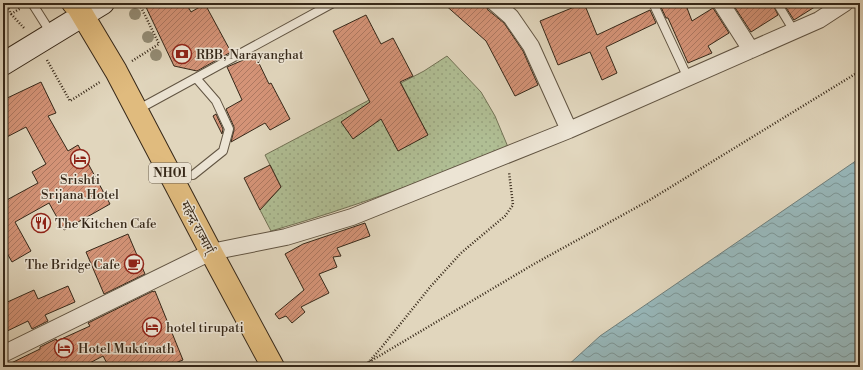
<svg xmlns="http://www.w3.org/2000/svg" width="863" height="370" font-family="'Libre Bodoni','Noto Serif Devanagari',serif">
  <style>
    .grass { fill: url(#grass-dots); stroke: #737356 }
    .water { fill: url(#water-waves); stroke: #707e7a }
    .building { fill: url(#building-hatch); stroke: #362819 }
    .lines { fill: none; stroke-linecap: round; stroke-linejoin: round }
    .lane-casing { stroke: #615442; stroke-width: 10 }
    .street-casing { stroke: #615442; stroke-width: 18 }
    .secondary-casing { stroke: #362819; stroke-width: 24 }
    .highway-casing { stroke: #362819; stroke-width: 24 }
    .path { stroke: #362819; stroke-width: 2.5; stroke-dasharray: 1 2; stroke-linecap: butt }
    .lane { stroke: #ece4d4; stroke-width: 8 }
    .street { stroke: #ece4d4; stroke-width: 16 }
    .secondary { stroke: #ece4d4; stroke-width: 22 }
    .highway { stroke: #e0bb7e; stroke-width: 22 }
    .tree { fill: #938b74 }
    .labels { text-anchor: middle; stroke-width: 3; stroke-linejoin: round; paint-order: stroke }
    .shield { fill: #ece4d4; stroke: #6d6051; stroke-width: 1 }
    .shield-label { font-size: 12px; font-weight: bold; fill: #362819 }
    .poi-label { font-size: 13px; fill: #362819; stroke: #ece4d4; text-anchor: start }
    .street-label { font-size: 13px; fill: #362819; stroke: #ece4d4 }
  </style>
  <defs>
    <pattern id="grass-dots" width="8" height="8" patternUnits="userSpaceOnUse"><rect width="8" height="8" fill="#b0be94"/><path d="M2 2h.1M6 6h.1" fill="none" stroke="#98a37f" stroke-width="1.8" stroke-linecap="round"/></pattern>
    <pattern id="water-waves" width="16" height="10" patternUnits="userSpaceOnUse"><rect width="16" height="10" fill="#97b7ba"/><path d="M0 5q4-4 8 0t8 0" fill="none" stroke="#7c9596"/></pattern>
    <pattern id="building-hatch" width="6" height="6" patternUnits="userSpaceOnUse"><rect width="6" height="6" fill="#d49377"/><path d="M-1 1l2-2M0 6l6-6M5 7l2-2" fill="none" stroke="#ad7861"/></pattern>
  </defs>
  <rect width="100%" height="100%" fill="#e1d6bd"/>
  <filter id="stains"><feTurbulence type="fractalNoise" baseFrequency=".005" numOctaves="4"/><feColorMatrix values="0 0 0 0 .2 0 0 0 0 .09 0 0 0 0 .02 0 0 0 .5 -.17"/></filter>
  <radialGradient id="worn" r=".72"><stop offset=".6" stop-color="#630" stop-opacity="0"/><stop offset="1" stop-color="#630" stop-opacity=".3"/></radialGradient>
  <path class="grass" d="M447,56L481,92L495,116L508,147C430,179 351,208 271,231L260,210L281,187L265,155L371,99L428,135L401,83L424,71Z"/>
  <path class="water" d="M860,158V367H566L600,336Z"/>
  <path class="building" d="M144,3H186L191,12L205,4L231,52L197,71L174,66Z
    M443,3H486V6L488,10L504,23L523,51L538,85L515,96L486,41Z
    M584,3L597,35L650,10L656,23L606,47L617,73L602,80L590,52L558,65L540,21Z
    M661,3H698L687,8L692,21L713,8L729,33L708,46L712,53L688,63L668,18H666L660,5L662,4Z
    M732,3H772L778,15L751,32Z
    M783,3H821L794,20Z
    M366,15L381,44L393,38L413,76L400,82L428,135L398,151L381,119L353,139L341,122L370,102L333,31Z
    M255,55L269,84L271,83L290,119L270,130L265,123L231,142L234,130V127L226,109L242,100L227,67Z
    M41,82L56,113L48,116L68,151L78,145L110,204L64,230L49,203L15,222L31,251L12,262L3,246V202L38,183L32,172L46,164L26,127L3,139V100Z
    M216,114L223,129L222,134L213,116Z
    M270,165L281,187L260,210L244,178Z
    M365,223L370,236L337,248L341,256L333,257L337,267L319,274L329,293L301,307L305,312L292,323L286,316L279,319L275,314L304,290L285,254L303,244Z
    M128,234L145,274L104,294L86,252Z
    M68,286L75,302L45,315L48,321L32,329L28,321L3,333V304L34,290L38,299Z
    M153,291V292L155,291L183,360L165,367H109L103,356L82,367H3L40,349V347L56,339L57,341L90,326L88,323Z"/>
  <g class="lines">
    <g class="lane-casing">
      <path id="lane" d="M32,3L51,33
        M653,3L688,78
        M777,3L794,31
        M137,110L333,3
        M193,175L223,151L229,129L216,101L196,78"/>
    </g>
    <g class="street-casing">
      <path id="street" d="M495,3L511,17L531,46L569,130
        M721,3L751,50
        M3,354L211,252L286,237L352,217L569,130L819,20L845,3"/>
    </g>
    <g class="secondary-casing">
      <path id="secondary" d="M3,64L103,3"/>
    </g>
    <g class="highway-casing">
      <path id="highway" d="M73,3L76,4L116,71L211,252L273,367"/>
    </g>
    <path class="path" d="M6,3L11,14L21,8
      M11,14L24,28
      M47,60L70,101L100,82
      M132,61L159,44L139,3
      M369,362L534,264L648,201L860,71
      M360,367L369,362L381,348L431,286L461,253L505,216L513,205L509,172"/>
    <use href="#lane" class="lane"/>
    <use href="#street" class="street"/>
    <use href="#secondary" class="secondary"/>
    <use href="#highway" class="highway"/>
  </g>
  <g class="tree">
    <circle cx="135" cy="14" r="6"/>
    <circle cx="148" cy="37" r="6"/>
    <circle cx="156" cy="55" r="6"/>
  </g>
  <defs>
    <g id="bank-ring" transform="scale(1)"><circle r="9.5" fill="#ece4d4" stroke="#8f2418" stroke-width="1.5"/><path d="M-6-4H6V4H-6ZM0-2.3a2.3 2.3 0 1 0 0 4.6a2.3 2.3 0 1 0 0-4.6Z" fill="#8f2418"/></g>
    <g id="hotel-ring" transform="scale(1)"><circle r="9.5" fill="#ece4d4" stroke="#8f2418" stroke-width="1.5"/><path d="M-6-4.5h1.5V1H6V5H4.5V3h-9V5H-6ZM-4 0a1.8 1.8 0 1 1 3.6 0ZM.5 0V-2.5h3Q6-2.5 6 0Z" fill="#8f2418"/></g>
    <g id="restaurant-ring" transform="scale(1)"><circle r="9.5" fill="#ece4d4" stroke="#8f2418" stroke-width="1.5"/><path d="M-5-6h1v4h1v-4h1v4h1v-4h1v5L-1.5 .5V6h-2V.5L-5-1ZM5-6V6H3V1.5H1.5Q1.5-4 5-6Z" fill="#8f2418"/></g>
    <g id="cafe-ring" transform="scale(1)"><circle r="9.5" fill="#ece4d4" stroke="#8f2418" stroke-width="1.5"/><path d="M-5.5-4.5H6V0H3Q3 3.5 0 3.5H-2.5Q-5.5 3.5-5.5 0ZM3-3.2v2h1.7v-2ZM-6 4.5H4V6H-6Z" fill="#8f2418"/></g>
  </defs>
  <g fill-rule="evenodd">
    <use href="#bank-ring" x="182" y="54"/>
    <use href="#hotel-ring" x="80" y="159"/>
    <use href="#restaurant-ring" x="41" y="223"/>
    <use href="#cafe-ring" x="134" y="264"/>
    <use href="#hotel-ring" x="152" y="327"/>
    <use href="#hotel-ring" x="64" y="348"/>
  </g>
  <g class="labels">
    <rect class="shield" x="149" y="163" width="42" height="20" rx="3"/>
    <g class="shield-label">
      <text x="170" y="177">NH01</text>
    </g>
    <g class="poi-label">
      <text x="196" y="59">RBB, Narayanghat</text>
      <text x="80" y="184" text-anchor="middle">Srishti<tspan x="80" dy="15">Srijana Hotel</tspan></text>
      <text x="55" y="228">The Kitchen Cafe</text>
      <text x="120" y="269" text-anchor="end">The Bridge Cafe</text>
      <text x="166" y="332">hotel tirupati</text>
      <text x="78" y="353">Hotel Muktinath</text>
    </g>
    <g class="street-label">
      <text transform="translate(198 227) rotate(62)" y="5">महेन्द्र राज्मार्ग्</text>
    </g>
  </g>
  <rect width="863" height="370" fill="none" stroke="#e1d6bd" stroke-width="16"/>
  <rect x="4" y="4" width="855" height="362" fill="none" stroke="#362819" stroke-width="2"/>
  <rect x="8" y="8" width="847" height="354" fill="none" stroke="#362819"/>
  <rect width="100%" height="100%" filter="url(#stains)"/>
  <rect width="100%" height="100%" fill="url(#worn)"/>
</svg>
